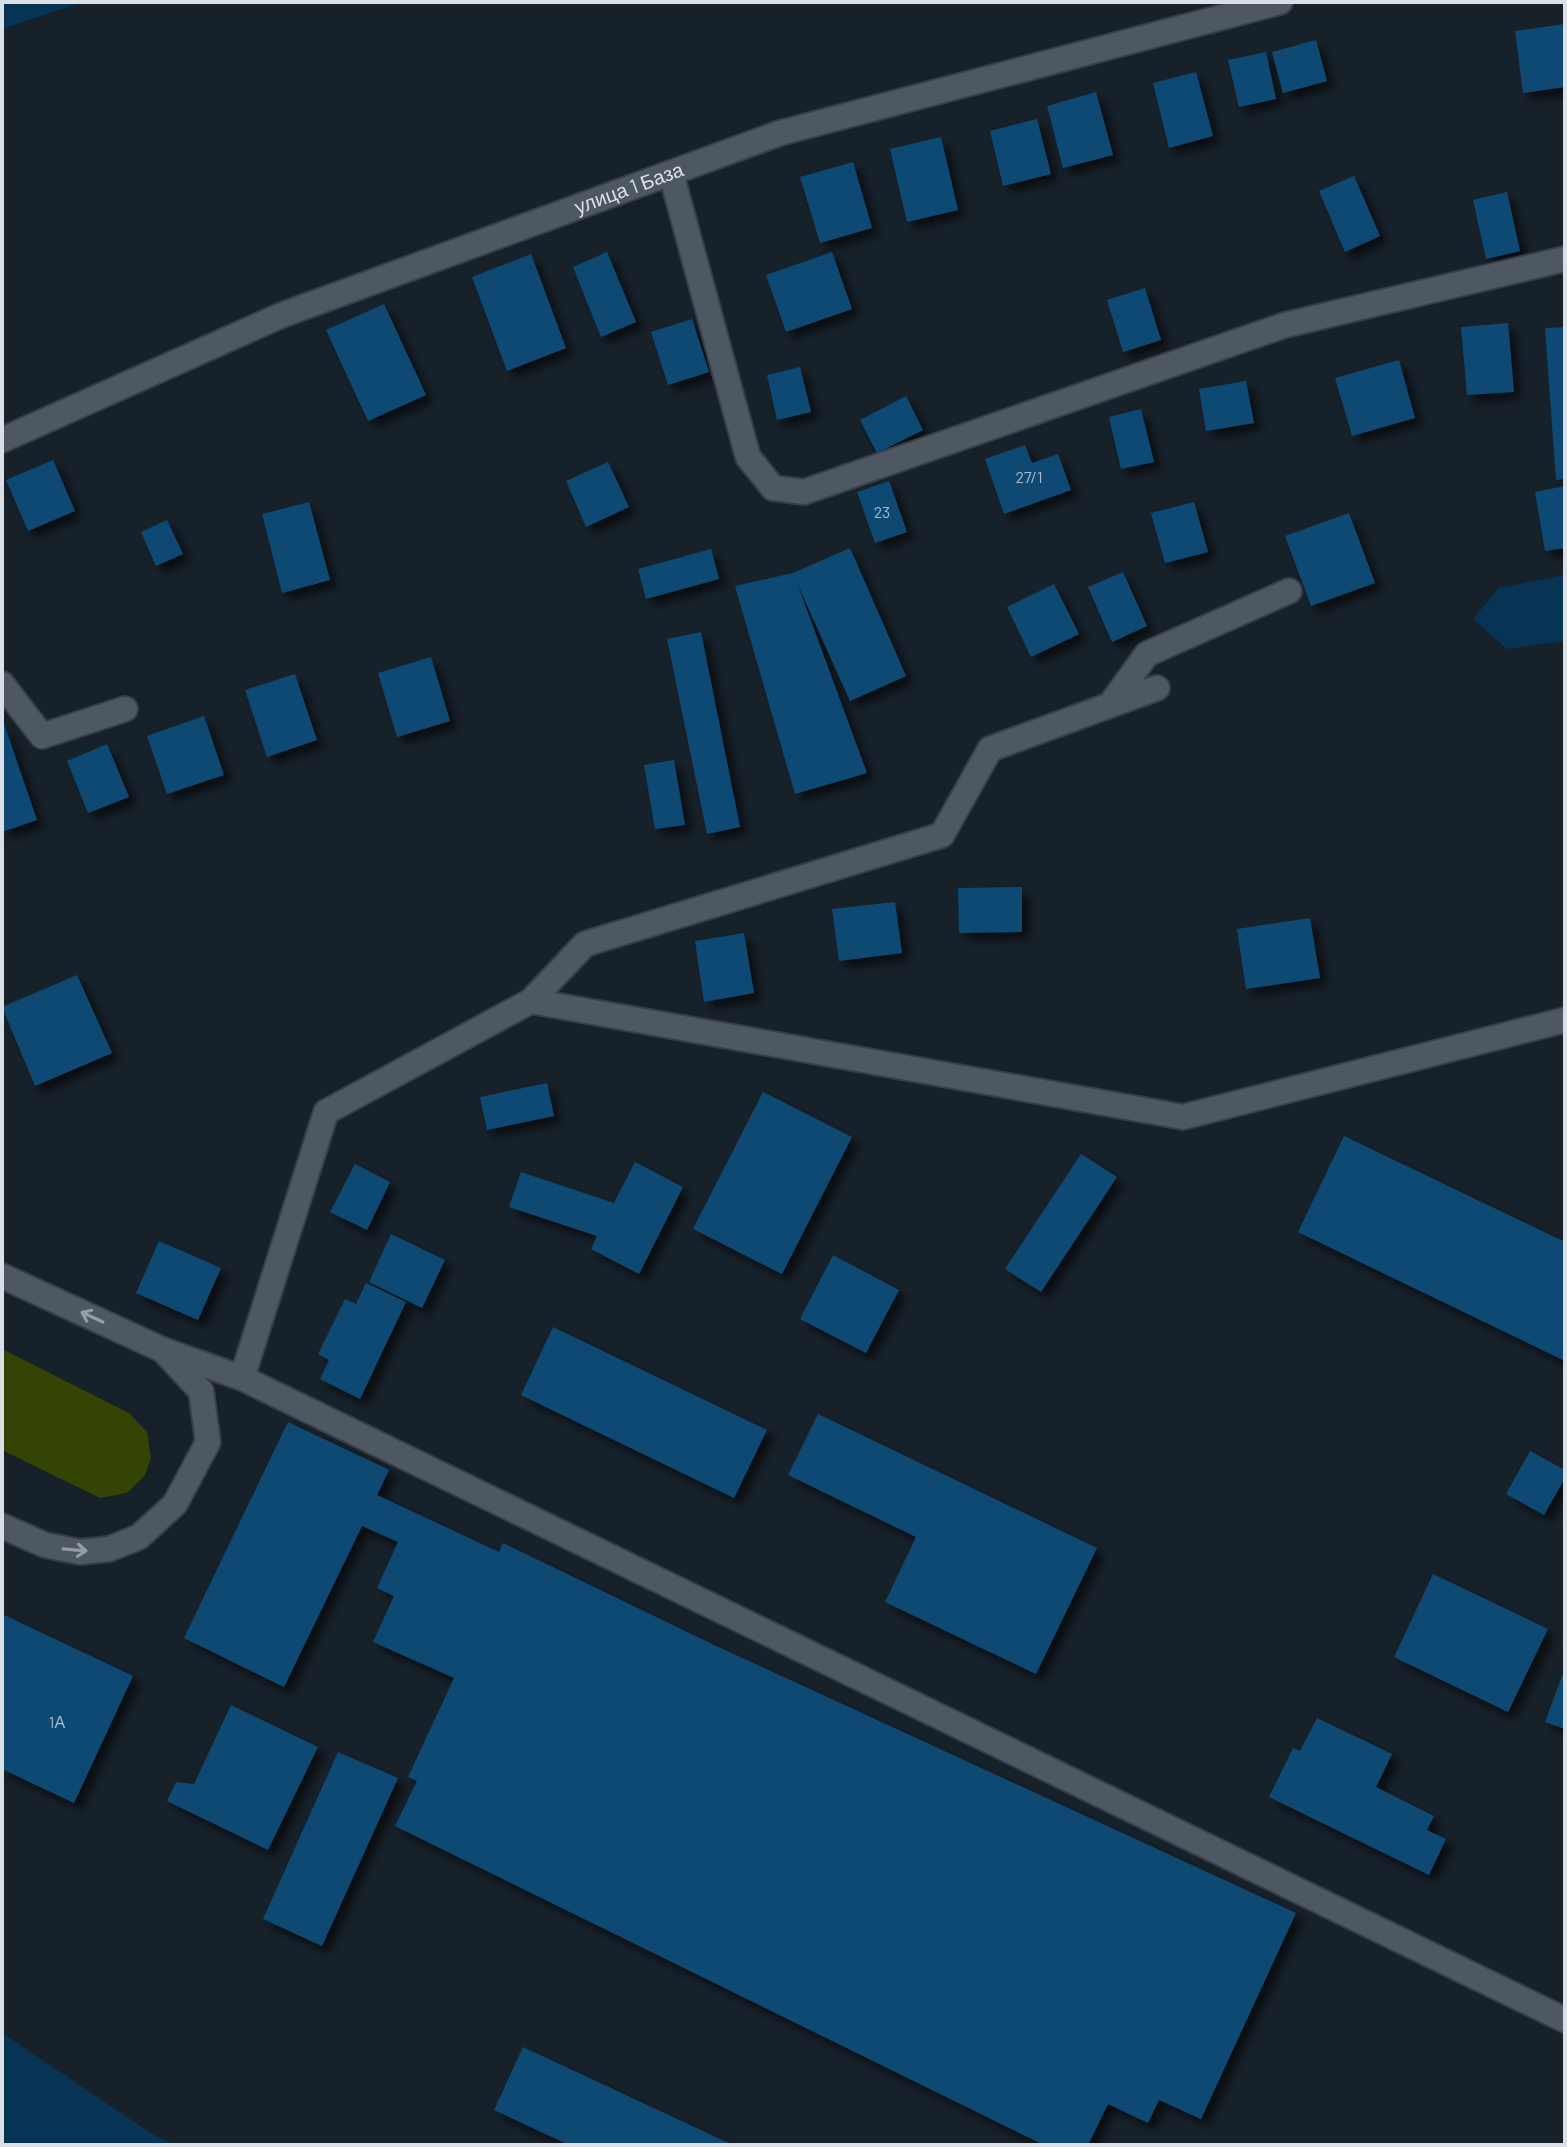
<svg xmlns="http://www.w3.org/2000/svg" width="1567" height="2147" font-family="Barlow,sans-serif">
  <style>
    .green { fill: #344404 }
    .water { fill: #073454 }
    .building { fill: #0d4973; filter: url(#shadow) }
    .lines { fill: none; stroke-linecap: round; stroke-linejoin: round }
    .minor-casing { stroke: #373e45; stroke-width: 28 }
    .minor { stroke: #4d5862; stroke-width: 24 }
    .oneway { stroke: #949ca4 }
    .labels { text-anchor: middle; stroke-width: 6; stroke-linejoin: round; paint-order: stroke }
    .number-label { font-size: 16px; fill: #a7bac9 }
    .street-label { font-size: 20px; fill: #dae0e6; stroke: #17212a }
  </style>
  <defs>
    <filter id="shadow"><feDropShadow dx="7" dy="7" stdDeviation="4" flood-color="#0009"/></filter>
  </defs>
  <rect width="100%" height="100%" fill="#17212a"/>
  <path class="green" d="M2,1349L129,1413L147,1432L151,1458L145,1475L127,1493L100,1498L2,1450Z"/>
  <path class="water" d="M2,2H83L2,29Z
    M1565,575V641L1507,649L1473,619L1499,588Z
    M2,2033L154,2135L176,2145H2Z"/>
  <path class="building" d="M1565,24V87L1523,93L1515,31Z
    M1316,40L1327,81L1283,93L1272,52Z
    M1266,52L1276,99L1239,107L1228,60Z
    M1196,72L1213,136L1169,148L1153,83Z
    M1096,92L1113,155L1063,168L1047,106Z
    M1037,119L1051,174L1003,186L990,131Z
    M941,137L958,210L907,222L890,149Z
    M853,162L872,228L820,243L800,177Z
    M1354,176L1380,236L1345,252L1319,191Z
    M1507,192L1520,251L1486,259L1473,200Z
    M607,252L636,322L601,337L573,267Z
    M832,252L852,309L786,332L766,275Z
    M531,254L566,348L507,371L472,277Z
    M1145,288L1161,340L1123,352L1107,300Z
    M384,304L426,395L368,421L326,330Z
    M692,319L709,372L668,385L651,332Z
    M1508,323L1514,392L1467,395L1461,327Z
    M1565,327V479L1556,480L1545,328Z
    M1399,360L1415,418L1352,436L1335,378Z
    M800,367L811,412L777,420L767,375Z
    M1246,381L1254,423L1206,431L1199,389Z
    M906,396L923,430L877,453L860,420Z
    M1141,409L1154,462L1121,469L1109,417Z
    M1025,445L1032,463L1058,454L1071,490L1004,514L985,459Z
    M53,460L75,511L28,531L6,480Z
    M608,462L629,507L586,527L566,481Z
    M889,481L907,532L875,543L857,492Z
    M1565,486V548L1545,551L1535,492Z
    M309,502L330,580L282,593L262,514Z
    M1194,502L1208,552L1165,563L1151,513Z
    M1349,513L1375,583L1311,606L1285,536Z
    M167,520L183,554L156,566L141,532Z
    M850,548L906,676L850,701L797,583L867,773L795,794L735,586L793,573Z
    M711,549L719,579L646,599L638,569Z
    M1123,572L1147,626L1112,642L1088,587Z
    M1054,584L1079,634L1031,657L1007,607Z
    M701,632L740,827L707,834L667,639Z
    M431,657L450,721L397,737L378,673Z
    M295,674L317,740L267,757L245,690Z
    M204,716L224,775L167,794L147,736Z
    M2,718L37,820L2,832Z
    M107,744L129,797L88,813L67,761Z
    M674,760L685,825L655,829L644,765Z
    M1022,887V932L959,933L958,888Z
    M895,902L902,953L839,961L832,909Z
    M1310,918L1320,978L1246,989L1237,929Z
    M744,933L754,993L704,1002L695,941Z
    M77,975L112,1053L35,1086L2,1007Z
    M547,1083L554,1116L487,1130L480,1097Z
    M763,1092L852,1137L782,1274L693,1229Z
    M1344,1136L1565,1242V1361L1298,1232Z
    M1081,1154L1117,1177L1041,1292L1005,1269Z
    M635,1162L683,1187L639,1274L591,1249L597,1236L509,1207L521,1172L614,1203Z
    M355,1164L390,1182L367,1230L330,1212Z
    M391,1234L445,1260L422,1308L369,1282Z
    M159,1241L221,1268L198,1320L136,1293Z
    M833,1255L899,1290L866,1353L800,1319Z
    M366,1283L406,1302L360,1399L320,1379L329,1360L318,1354L345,1299L356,1304Z
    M553,1327L767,1430L734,1498L521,1395Z
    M818,1414L1097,1548L1036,1674L885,1602L916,1537L788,1475Z
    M288,1422L389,1470L377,1495L499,1552L503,1543L712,1644L1296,1913L1201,2119L1159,2100L1148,2123L1108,2104L1088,2145H1044L395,1826L417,1781L408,1777L454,1678L373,1642L394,1596L377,1588L398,1542L362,1526L284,1687L184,1638Z
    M1530,1451L1565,1470V1478L1544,1515L1506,1494Z
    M1433,1574L1548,1629L1508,1712L1394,1657Z
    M2,1614L133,1676L74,1803L2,1769Z
    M1565,1668V1729L1545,1722Z
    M231,1705L318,1747L268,1850L167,1801L176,1782L194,1784Z
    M1317,1718L1392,1754L1376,1787L1434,1816L1427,1830L1446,1839L1429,1875L1269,1797L1293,1748L1300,1751Z
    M338,1752L398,1778L322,1946L263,1919Z
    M523,2047L733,2145H569L494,2110Z"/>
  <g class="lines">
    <g class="minor-casing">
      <g id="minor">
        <path d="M671,173L748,457L773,488L804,492L1285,325L1565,259"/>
        <path id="s1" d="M2,440L282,315L780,133L1280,2"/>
        <path d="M2,684L42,736L125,709"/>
        <path d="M1110,705L1147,654L1289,591"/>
        <path d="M531,1001L585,944L942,835L990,749L1157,688"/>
        <path d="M2,1276L163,1350L201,1391L208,1442L175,1504L139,1537L109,1549L80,1552L45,1545L2,1526"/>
        <path d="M163,1350L242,1378L1565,2020"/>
        <path d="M242,1378L326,1112L531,1001L1183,1117L1565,1020"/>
      </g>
    </g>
    <use href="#minor" class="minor"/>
  </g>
  <defs><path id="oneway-shaft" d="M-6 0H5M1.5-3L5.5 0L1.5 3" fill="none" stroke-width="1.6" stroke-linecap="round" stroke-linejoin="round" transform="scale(2)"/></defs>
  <g class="oneway">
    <use href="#oneway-shaft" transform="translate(92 1317) rotate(-155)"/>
    <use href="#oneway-shaft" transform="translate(75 1550) rotate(5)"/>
  </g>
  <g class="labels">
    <g class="number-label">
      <text x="1029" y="483">27/1</text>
      <text x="882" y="518">23</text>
      <text x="57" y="1728">1А</text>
    </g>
    <g class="street-label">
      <text dy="7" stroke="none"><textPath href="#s1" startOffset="676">улица 1 База</textPath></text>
    </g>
  </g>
  <rect width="1567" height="2147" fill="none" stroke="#dae0e6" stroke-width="8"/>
</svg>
